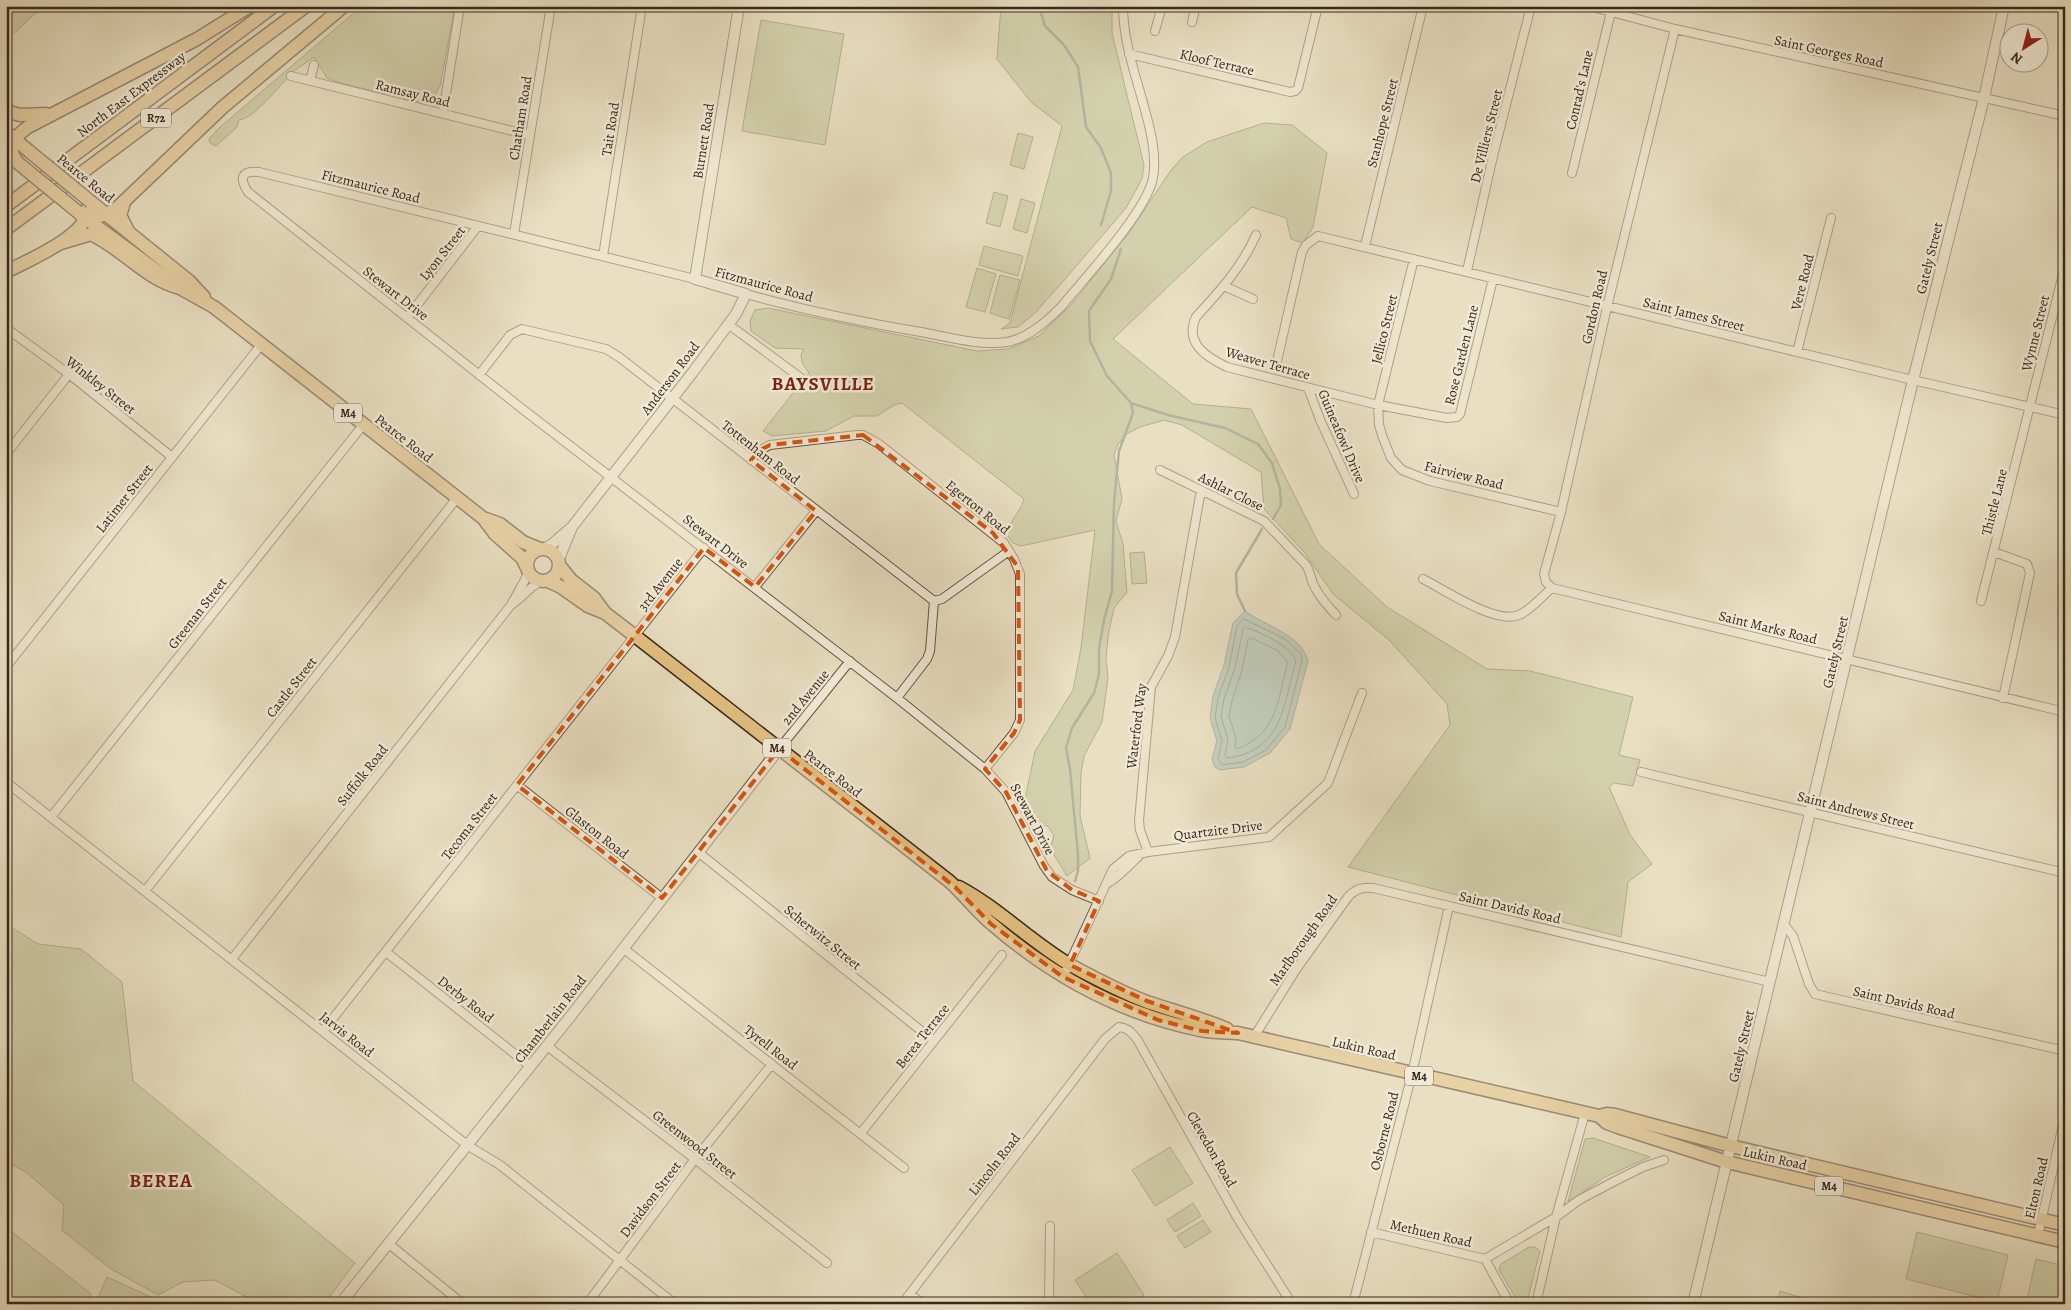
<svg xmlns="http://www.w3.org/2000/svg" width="2071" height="1310" font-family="Alegreya,serif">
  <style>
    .green { fill: #b9c192; stroke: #787557 }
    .water { fill: #97bcb4; stroke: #718177 }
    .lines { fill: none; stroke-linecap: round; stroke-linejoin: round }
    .shore { stroke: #687268; stroke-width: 1 }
    .stream { stroke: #718177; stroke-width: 2.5 }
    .minor-casing { stroke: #645646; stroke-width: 10 }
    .tertiary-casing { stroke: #645646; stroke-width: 12 }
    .primary-casing { stroke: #38291c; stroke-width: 15 }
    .trunk-casing { stroke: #38291c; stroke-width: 15 }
    .minor { stroke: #f1ead7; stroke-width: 8 }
    .tertiary { stroke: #f1ead7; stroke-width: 10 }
    .primary { stroke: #e4c081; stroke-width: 12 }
    .trunk { stroke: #e4c081; stroke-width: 12 }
    .primary-bridge-casing { stroke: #38291c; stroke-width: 15; stroke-linecap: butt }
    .primary-bridge { stroke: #e4c081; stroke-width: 12 }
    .marked { fill: none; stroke: #d6540e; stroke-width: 4; stroke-dasharray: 10 6; stroke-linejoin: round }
    .labels { text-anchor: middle; stroke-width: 5; stroke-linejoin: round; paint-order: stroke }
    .shield { fill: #f1ead7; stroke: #706354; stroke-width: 1 }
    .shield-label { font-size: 12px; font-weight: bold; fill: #38291c }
    .street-label { font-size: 14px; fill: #38291c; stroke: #f1ead7 }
    .district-label { font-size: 19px; font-weight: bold; letter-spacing: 1px; fill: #7a1f14; stroke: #f1ead7 }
  </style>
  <rect width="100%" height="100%" fill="#e9dfc2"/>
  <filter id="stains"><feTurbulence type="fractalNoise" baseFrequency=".004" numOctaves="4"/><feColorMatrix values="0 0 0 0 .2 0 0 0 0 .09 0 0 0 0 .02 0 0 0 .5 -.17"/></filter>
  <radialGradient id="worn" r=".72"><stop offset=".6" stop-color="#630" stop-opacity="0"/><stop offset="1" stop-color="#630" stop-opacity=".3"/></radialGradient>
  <path class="green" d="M6,6H43L7,40Z
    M362,6H455L440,86L433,99L423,103L337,82L327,78L314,57C307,62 299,67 292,73C280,85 255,118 239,120L237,127L216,146L210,143L209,139L219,128Z
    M1001,6H1112V33L1144,165L1142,179L1126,208L1066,278L1035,313L1018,327L1001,329L1010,323L1062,126L1031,102L997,59Z
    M761,20L844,34L825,145L742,131Z
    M1264,123L1292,125L1327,153L1313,227L1303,243L1291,239L1286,218L1252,207L1113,339L1193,404L1251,409L1319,544L1387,607L1487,669L1530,671L1633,697L1619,755L1640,760L1633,786L1614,783L1609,787L1630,835L1652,864L1628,882L1621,937L1348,867L1450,725L1447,704L1390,641L1333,594L1304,552L1264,509L1261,472L1182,425L1164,420L1140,427L1127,434L1118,444L1114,455L1122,499L1116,521L1123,544L1127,592L1114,608L1108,636L1106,659L1108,678L1102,722L1084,756L1081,773L1080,816L1090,858L1067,876L1050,848L1054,836L1048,826L1039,825L1025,800L1035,751L1073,690L1081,648L1095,530L1021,546L1013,543L1005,533L1022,505L1024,499L902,403L894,405L877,416H854L826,431L772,436L763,431L809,373L802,363L801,355L804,349L775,348L751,331L750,321L755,310L768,308L977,351L1008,349L1039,336L1071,305L1129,233L1171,170L1183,157L1207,142Z
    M1018,133L1033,137L1024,169L1010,165Z
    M994,192L1008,196L1000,227L986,223Z
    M1021,199L1035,203L1027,233L1013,229Z
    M984,246L1023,256L1018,276L979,265Z
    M977,268L996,274L985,312L966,307Z
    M1000,275L1020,280L1009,319L990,313Z
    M1144,552L1147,583L1132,584L1130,553Z
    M6,924L38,944L81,949L122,982L133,1081L355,1263L324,1304H253L250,1299L215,1280L183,1282L158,1295L111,1269L62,1230L64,1205L26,1172L6,1161Z
    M1593,1138L1650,1157L1605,1177L1568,1202L1585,1139Z
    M1170,1147L1193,1183L1155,1206L1132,1170Z
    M1193,1203L1201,1216L1175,1232L1167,1220Z
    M1203,1220L1211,1232L1185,1248L1177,1236Z
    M6,1227L91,1294L84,1304H6Z
    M1917,1232L2008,1255L1997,1302L1906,1279Z
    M1529,1247H1535L1540,1251L1528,1298L1523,1302L1517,1300L1499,1270L1501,1264Z
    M1117,1253L1144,1295L1130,1304H1091L1075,1280Z
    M2036,1259L2065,1266V1304H2026Z
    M107,1277L166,1304H95Z
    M1780,1291L1822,1304H1777Z"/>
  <path class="water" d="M1245,611C1265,626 1301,634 1308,661L1290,729L1270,753L1244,767L1220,770L1215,767L1212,759L1217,741L1210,718L1213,696L1224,665L1233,623Z"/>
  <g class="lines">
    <path class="shore" d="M1244,619L1285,639L1301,654L1302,661L1285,727L1266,750L1243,762L1222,765L1218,759L1222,741L1215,718L1218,698L1229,667L1237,626Z
      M1245,627C1258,631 1293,647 1296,661C1283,705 1283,751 1227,758L1225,755L1228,740L1221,716L1224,699L1235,668L1243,629Z
      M1251,638L1277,650L1288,662C1277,699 1279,733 1237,749L1235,747L1236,738L1229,716L1232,701L1242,670L1248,640Z"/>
    <path class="stream" d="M1039,6L1045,26L1064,45L1078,67L1086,127L1101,148L1111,173V191L1101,225
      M1121,249L1111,279L1089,311L1090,341L1107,376L1131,403L1168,415L1225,428L1258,444L1272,463L1280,489L1281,505L1273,519
      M1245,611L1237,594L1236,573L1262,529
      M1075,881L1078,871V854L1070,769L1066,748L1072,728L1094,693L1099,674V648L1104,620L1112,591L1114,502L1119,451L1133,413L1131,403"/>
    <g class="minor-casing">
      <path id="minor" d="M1589,6L1675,29L2065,116
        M1192,22L1196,6
        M1675,29L1607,307L1561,512L1544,574L1546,582L1552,588L2065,712
        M1155,31L1162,6
        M1129,54L1290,92L1295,91L1298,88L1318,6
        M291,76L529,135
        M310,81L314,65
        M443,113L460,6
        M1572,173L1611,12
        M514,234L551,6
        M1256,235C1242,267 1219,292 1196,317C1184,343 1206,357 1227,367L1378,405L1447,418L1457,417L1460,414L1493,279
        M1365,246L1423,6
        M603,256L642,6
        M1414,259L1378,405L1379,425L1383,438L1391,458L1402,470L1430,481L1561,512
        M1467,271L1493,156L1531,6
        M695,279L259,172C241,170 239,178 248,192L525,411L897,698L985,769L1006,792L1044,866L1052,877L1072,890L1099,901
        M1224,286L1253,299
        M746,294C804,310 862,322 921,332C948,337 979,346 1007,342C1028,338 1046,322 1061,307C1084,279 1147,211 1153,178C1157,156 1151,131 1145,110C1136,76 1123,42 1123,6
        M407,318L478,226
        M728,324L801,378
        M6,328L69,374L172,457
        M1797,352L1831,218
        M1277,361L1302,252L1306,245L1318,236L1913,380L2065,415
        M479,375L510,335L522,329L606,349L619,357L934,601L930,651L927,659L897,698
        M1308,388L1321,422L1354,494
        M6,454L69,374
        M751,460L760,450L770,445L857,435H863L879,444L1004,543L1014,559L1020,574V720L1014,733L985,769
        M1160,470L1264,521L1306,565C1310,571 1310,575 1312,581C1317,594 1327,605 1336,615
        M1994,552L2027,564L2030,573L2003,698
        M1423,579C1445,590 1496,625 1519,615C1531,610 1541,597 1552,588
        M755,587L816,511
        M934,601L942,599L1009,551
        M1981,601L2065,266
        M511,605C523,598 529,586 542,581
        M6,667L261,345
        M779,749L850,661
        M1641,772L2065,873
        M6,782L467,1145L500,1165L675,1304
        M517,785L662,898
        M51,817L363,425
        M698,852L934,1041
        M1148,852L1140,830L1139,821L1151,687L1168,656L1175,637L1201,490
        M1108,883C1119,877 1130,864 1140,855
        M145,891L457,498
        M1783,923L1793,936L1809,984L1815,994L2065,1051
        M623,948L904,1168
        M386,952L530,1066
        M232,959L511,605L526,578L528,571
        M1063,977L1113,869L1129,856L1148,852L1269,837L1328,783L1362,693
        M323,1031L704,548
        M1254,1037L1295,971L1348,897C1355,889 1362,887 1373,888L1770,982
        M547,1046L695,1159L827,1263
        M861,1133L1002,955
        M1371,1232L1485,1259
        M2038,1235L2065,1116
        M389,1244L463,1304
        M910,1294L923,1304
        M587,1304L695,1159L772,1064
        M902,1304L1105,1039L1119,1027C1128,1028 1131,1032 1137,1039L1238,1219L1292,1304
        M1049,1304L1050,1226
        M1353,1304L1412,1074L1449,906
        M1510,1304L1485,1259L1556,1217L1579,1200L1613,1182L1643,1167L1664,1160
        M1536,1304L1556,1217L1585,1113"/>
    </g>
    <g class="tertiary-casing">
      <path id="tertiary" d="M543,549L551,545L572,527L693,372L736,314L746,294L695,279L739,6
        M558,561L572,527
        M340,1304L570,1017L779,749
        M1693,1304L1913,380L1984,98L2004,6"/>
    </g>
    <g class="primary-casing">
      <path id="primary" d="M6,132L30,152
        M91,202L189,281L204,297
        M80,214L180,288L214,307L483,518L495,534L522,558L527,568
        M483,518L500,524L523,542L540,549
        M527 565a16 16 0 1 1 32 0a16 16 0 1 1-32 0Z
        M559,565L571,580L594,598L605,613
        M548,581L561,587L588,606L605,613L635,636L949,881C964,894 976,911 992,924C1052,976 1122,1014 1200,1030C1213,1033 1226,1032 1238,1033L1599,1116L1607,1123L1618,1127L1727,1162L2065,1242
        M959,887C1000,909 1032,943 1072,966C1096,979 1121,992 1147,1002C1174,1011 1201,1018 1227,1029
        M1599,1116L1607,1114L1615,1115L1731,1146L2065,1225"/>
    </g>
    <g class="trunk-casing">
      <path id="trunk" d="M6,111L20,115L46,114
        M18,163C5,147 13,138 28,127L197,39L250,6
        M125,200L120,215L128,231
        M6,206L274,6
        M78,212C93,220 103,217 117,208L223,107L344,6
        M6,229L306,6
        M61,243L91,234C123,249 145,279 180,288
        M6,272C26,261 90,235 87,209"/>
    </g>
    <use href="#minor" class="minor"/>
    <use href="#tertiary" class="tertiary"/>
    <use href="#primary" class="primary"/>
    <use href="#trunk" class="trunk"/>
    <g class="primary-bridge-casing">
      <path id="primary-bridge" d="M30,152L91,202
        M18,163L78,212"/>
    </g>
    <use href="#primary-bridge" class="primary-bridge"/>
  </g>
  <path d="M0 0H2071V1310H0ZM863,435L993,533L1018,567L1020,720L1014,733L985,769L1006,792L1047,871L1072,890L1099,901L1070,965L1147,1001L1238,1033L1202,1031L1158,1020L1063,977L991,924L955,887L779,749L662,898L517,785L704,548L755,587L816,511L751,460L760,450L770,445Z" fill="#e9dfc2" fill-opacity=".55" fill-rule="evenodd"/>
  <path class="marked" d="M863,435L993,533L1018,567L1020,720L1014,733L985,769L1006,792L1047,871L1072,890L1099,901L1070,965L1147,1001L1238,1033L1202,1031L1158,1020L1063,977L991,924L955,887L779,749L662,898L517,785L704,548L755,587L816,511L751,460L760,450L770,445Z"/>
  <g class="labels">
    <g class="shield">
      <rect x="141" y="108.5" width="30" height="19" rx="4"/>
      <rect x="334" y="403.5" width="28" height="19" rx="4"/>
      <rect x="763" y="738.5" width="28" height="19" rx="4"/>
      <rect x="1405" y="1066.5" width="28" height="19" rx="4"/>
      <rect x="1815" y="1176.5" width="28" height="19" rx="4"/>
    </g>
    <g class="shield-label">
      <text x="156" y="122">R72</text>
      <text x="348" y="417">M4</text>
      <text x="777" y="752">M4</text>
      <text x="1419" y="1080">M4</text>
      <text x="1829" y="1190">M4</text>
    </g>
    <g class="street-label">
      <text transform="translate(1829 51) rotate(12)" y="5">Saint Georges Road</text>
      <text transform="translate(1217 62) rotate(13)" y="5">Kloof Terrace</text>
      <text transform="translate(1579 90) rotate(-77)" y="5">Conrad's Lane</text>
      <text transform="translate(413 93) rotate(14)" y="5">Ramsay Road</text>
      <text transform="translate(131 94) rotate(-37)" y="5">North East Expressway</text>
      <text transform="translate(520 118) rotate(-81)" y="5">Chatham Road</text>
      <text transform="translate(1382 123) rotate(-76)" y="5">Stanhope Street</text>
      <text transform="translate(610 129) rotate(-81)" y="5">Tait Road</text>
      <text transform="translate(1486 136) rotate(-76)" y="5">De Villiers Street</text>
      <text transform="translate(703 141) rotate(-81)" y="5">Burnett Road</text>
      <text transform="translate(86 178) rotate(39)" y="5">Pearce Road</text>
      <text transform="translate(371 186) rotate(14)" y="5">Fitzmaurice Road</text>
      <text transform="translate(442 253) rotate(-52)" y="5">Lyon Street</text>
      <text transform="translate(1929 258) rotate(-76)" y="5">Gately Street</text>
      <text transform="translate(1802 282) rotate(-76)" y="5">Vere Road</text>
      <text transform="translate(764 284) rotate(15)" y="5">Fitzmaurice Road</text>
      <text transform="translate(396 293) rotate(38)" y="5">Stewart Drive</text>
      <text transform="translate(1594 307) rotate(-77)" y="5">Gordon Road</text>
      <text transform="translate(1694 314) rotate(14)" y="5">Saint James Street</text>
      <text transform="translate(1384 329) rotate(-76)" y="5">Jellico Street</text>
      <text transform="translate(2035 333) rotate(-76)" y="5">Wynne Street</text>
      <text transform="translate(1461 355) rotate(-76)" y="5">Rose Garden Lane</text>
      <text transform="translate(1268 363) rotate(16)" y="5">Weaver Terrace</text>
      <text transform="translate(670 378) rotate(-53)" y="5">Anderson Road</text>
      <text transform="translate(101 385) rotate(38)" y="5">Winkley Street</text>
      <text transform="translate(1342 436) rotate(67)" y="5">Guineafowl Drive</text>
      <text transform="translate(404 438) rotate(38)" y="5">Pearce Road</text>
      <text transform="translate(761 452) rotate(38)" y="5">Tottenham Road</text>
      <text transform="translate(1464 475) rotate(14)" y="5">Fairview Road</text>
      <text transform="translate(1231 491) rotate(26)" y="5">Ashlar Close</text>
      <text transform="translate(124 498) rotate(-52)" y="5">Latimer Street</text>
      <text transform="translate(1994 502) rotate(-76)" y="5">Thistle Lane</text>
      <text transform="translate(978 507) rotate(39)" y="5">Egerton Road</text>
      <text transform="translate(716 541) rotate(38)" y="5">Stewart Drive</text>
      <text transform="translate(660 584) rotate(-52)" y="5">3rd Avenue</text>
      <text transform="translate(197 613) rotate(-52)" y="5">Greenan Street</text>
      <text transform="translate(1768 627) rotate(14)" y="5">Saint Marks Road</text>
      <text transform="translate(1835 652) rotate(-77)" y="5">Gately Street</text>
      <text transform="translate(291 687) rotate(-52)" y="5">Castle Street</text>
      <text transform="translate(805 697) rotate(-51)" y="5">2nd Avenue</text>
      <text transform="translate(1136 726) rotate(-83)" y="5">Waterford Way</text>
      <text transform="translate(833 773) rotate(38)" y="5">Pearce Road</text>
      <text transform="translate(362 775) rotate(-52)" y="5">Suffolk Road</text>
      <text transform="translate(1856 810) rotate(14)" y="5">Saint Andrews Street</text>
      <text transform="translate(1033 819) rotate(62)" y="5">Stewart Drive</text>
      <text transform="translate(469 826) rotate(-52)" y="5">Tecoma Street</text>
      <text transform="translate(1218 830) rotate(-7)" y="5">Quartzite Drive</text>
      <text transform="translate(597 832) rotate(38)" y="5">Glaston Road</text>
      <text transform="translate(1510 907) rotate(13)" y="5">Saint Davids Road</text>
      <text transform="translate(823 937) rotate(39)" y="5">Scherwitz Street</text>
      <text transform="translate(1303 940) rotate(-55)" y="5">Marlborough Road</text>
      <text transform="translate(466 999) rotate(38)" y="5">Derby Road</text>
      <text transform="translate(1904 1002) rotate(13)" y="5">Saint Davids Road</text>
      <text transform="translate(550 1019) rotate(-52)" y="5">Chamberlain Road</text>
      <text transform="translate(347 1034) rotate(38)" y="5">Jarvis Road</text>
      <text transform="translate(922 1036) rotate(-52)" y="5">Berea Terrace</text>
      <text transform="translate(1741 1046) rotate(-77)" y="5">Gately Street</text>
      <text transform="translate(771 1047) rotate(38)" y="5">Tyrell Road</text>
      <text transform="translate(1364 1048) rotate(13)" y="5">Lukin Road</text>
      <text transform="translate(1384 1131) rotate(-76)" y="5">Osborne Road</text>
      <text transform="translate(695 1144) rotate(38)" y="5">Greenwood Street</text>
      <text transform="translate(1212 1149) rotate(60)" y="5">Clevedon Road</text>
      <text transform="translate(1775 1158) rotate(13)" y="5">Lukin Road</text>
      <text transform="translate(994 1164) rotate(-52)" y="5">Lincoln Road</text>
      <text transform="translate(2036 1188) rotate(-77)" y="5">Elton Road</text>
      <text transform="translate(650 1199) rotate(-53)" y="5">Davidson Street</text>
      <text transform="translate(1431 1233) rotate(13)" y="5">Methuen Road</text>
    </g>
    <g class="district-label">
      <text x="823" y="390">BAYSVILLE</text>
      <text x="161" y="1187">BEREA</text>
    </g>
  </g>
  <rect width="2071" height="1310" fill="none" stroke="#e9dfc2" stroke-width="25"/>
  <rect x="8" y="8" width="2056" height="1295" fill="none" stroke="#38291c" stroke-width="2.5"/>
  <rect x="12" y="12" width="2046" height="1285" fill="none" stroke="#38291c"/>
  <g transform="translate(2024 48) rotate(216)"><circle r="24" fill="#f1ead7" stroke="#a79d8c"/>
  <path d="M0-4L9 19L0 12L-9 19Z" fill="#8f2418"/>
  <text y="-8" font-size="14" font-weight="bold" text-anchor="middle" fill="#38291c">N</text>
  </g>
  <rect width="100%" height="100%" filter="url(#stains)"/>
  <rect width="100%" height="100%" fill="url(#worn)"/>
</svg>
